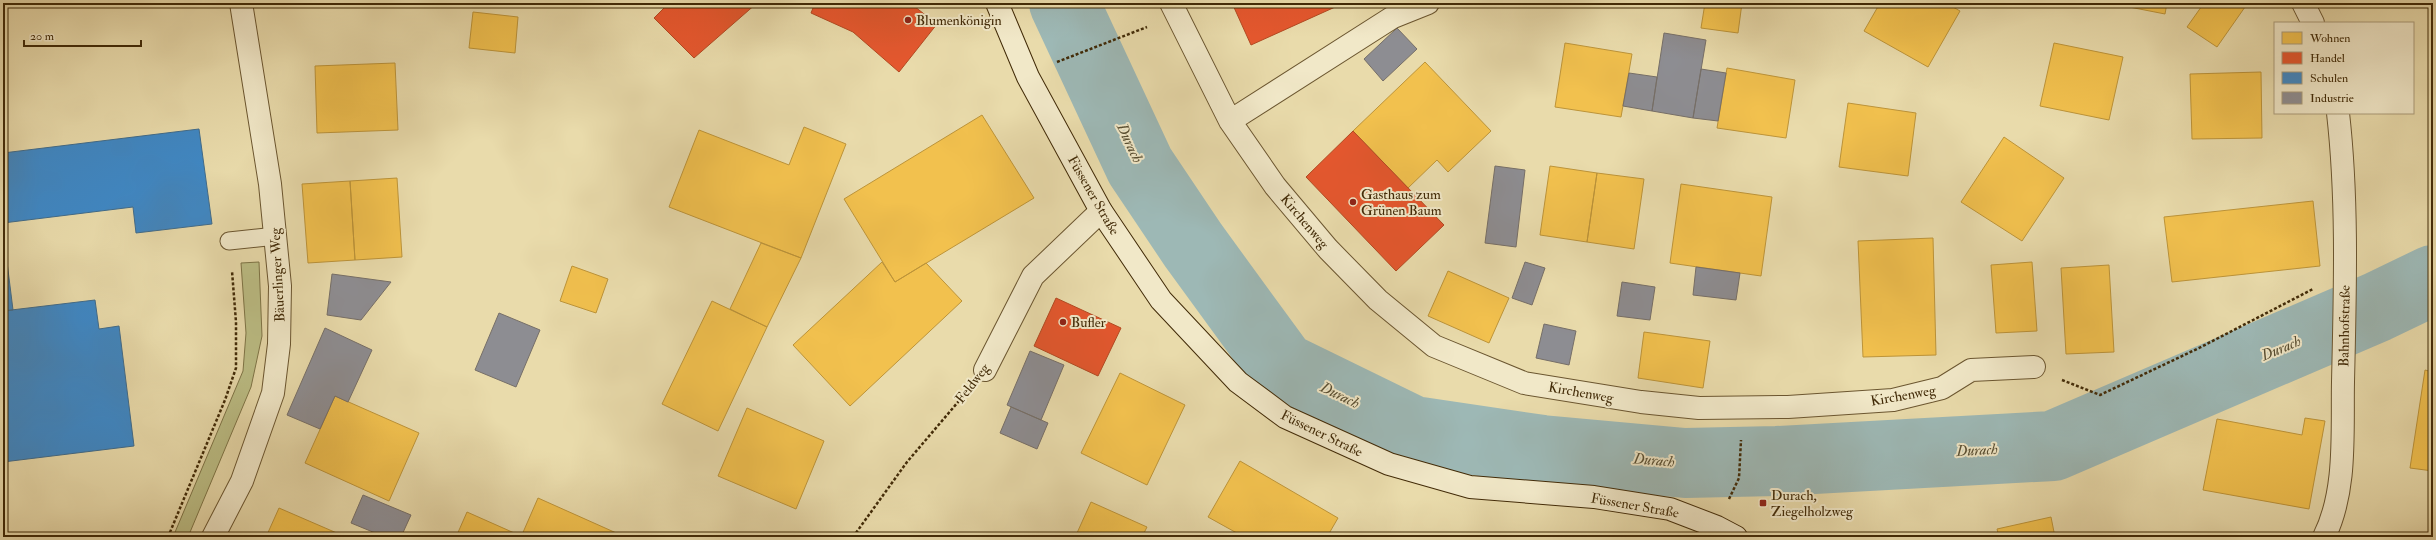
<svg xmlns="http://www.w3.org/2000/svg" width="2436" height="540" font-family="'IM FELL Double Pica',serif">
  <style>
    .green { fill: #bcbe85; stroke: #7e7446 }
    .homes { fill: #f2c14e; stroke: #bd9439 }
    .shops { fill: #e4572e; stroke: #b34a22 }
    .schools { fill: #3f88c5; stroke: #406c8c }
    .industry { fill: #8d8d92; stroke: #766f68 }
    .lines { fill: none; stroke-linecap: round; stroke-linejoin: round }
    .river { stroke: #9db8b5; stroke-width: 70 }
    .lane-casing { stroke: #6b5630; stroke-width: 19 }
    .street-casing { stroke: #6b5630; stroke-width: 24 }
    .secondary-casing { stroke: #412a07; stroke-width: 24 }
    .path { stroke: #412a07; stroke-width: 2.5; stroke-dasharray: 3 2; stroke-linecap: butt }
    .lane { stroke: #f1e8c8; stroke-width: 17 }
    .street { stroke: #f1e8c8; stroke-width: 22 }
    .secondary { stroke: #f1e8c8; stroke-width: 22 }
    .poi-dot { fill: #8f2418; stroke: #f1e8c8; stroke-width: 1.5 }
    .labels { text-anchor: middle; stroke-width: 4; stroke-linejoin: round; paint-order: stroke }
    .poi-label { font-size: 14px; fill: #412a07; stroke: #f1e8c8; text-anchor: start }
    .street-label { font-size: 14px; fill: #412a07; stroke: #f1e8c8 }
    .water-label { font-size: 15px; font-style: italic; fill: #584e32; stroke: #f1e8c8 }
  </style>
  <rect width="100%" height="100%" fill="#e9dbab"/>
  <filter id="stains"><feTurbulence type="fractalNoise" baseFrequency=".005" numOctaves="4"/><feColorMatrix values="0 0 0 0 .2 0 0 0 0 .09 0 0 0 0 .02 0 0 0 .5 -.17"/></filter>
  <radialGradient id="worn" r=".72"><stop offset=".6" stop-color="#630" stop-opacity="0"/><stop offset="1" stop-color="#630" stop-opacity=".3"/></radialGradient>
  <path class="green" d="M259,262L262,336L251,387L188,537H173L243,371L246,333L241,263Z"/>
  <path class="homes" d="M1705,3H1742L1738,33L1701,28Z
    M1880,3H1946L1960,11L1928,67L1864,31Z
    M2109,3H2167L2165,14Z
    M2204,3H2238L2245,7L2217,47L2187,27Z
    M473,12L518,17L515,53L469,48Z
    M1565,43L1632,54L1621,117L1555,107Z
    M2054,43L2123,57L2109,120L2040,106Z
    M1425,62L1491,131L1448,172L1437,160L1408,188L1353,131Z
    M395,63L398,130L317,133L315,66Z
    M1727,68L1795,80L1786,138L1717,128Z
    M2261,72L2262,138L2192,139L2190,74Z
    M1848,103L1916,113L1908,176L1839,167Z
    M982,115L1034,198L895,282L844,199Z
    M804,127L846,144L801,258L669,207L699,130L789,165Z
    M2004,137L2064,178L2022,241L1961,202Z
    M1550,166L1597,173L1587,242L1540,235Z
    M1597,173L1644,179L1634,249L1587,242Z
    M397,178L402,257L355,260L350,181Z
    M350,181L355,260L308,263L302,184Z
    M1681,184L1772,197L1761,276L1670,263Z
    M2313,201L2320,266L2172,282L2164,217Z
    M1933,238L1936,355L1863,357L1858,241Z
    M761,243L801,258L767,327L730,309Z
    M882,262L895,282L926,263L962,301L850,406L793,345Z
    M2032,262L2037,331L1996,333L1991,265Z
    M2109,265L2114,352L2066,354L2061,268Z
    M572,266L608,279L596,313L560,301Z
    M1448,271L1509,298L1489,343L1428,316Z
    M712,301L767,327L718,431L662,404Z
    M1644,332L1710,341L1703,388L1638,378Z
    M2425,370L2433,372V471L2410,468Z
    M1120,373L1185,405L1147,485L1081,453Z
    M335,396L419,433L389,501L305,463Z
    M747,408L824,441L796,509L718,476Z
    M2305,418L2325,421L2309,509L2203,490L2217,419L2302,435Z
    M1240,461L1338,518L1327,537H1244L1208,517Z
    M538,498L623,536L622,537H521Z
    M1091,502L1147,527L1142,537H1086L1077,533Z
    M279,508L346,537H266Z
    M467,512L521,536L456,537Z
    M2051,517L2055,537H1999L1997,529Z"/>
  <path class="shops" d="M669,3H757L694,58L654,18Z
    M815,3H910L937,24L899,72L853,32L811,13Z
    M1232,3H1344L1251,45Z
    M1353,131L1444,225L1396,271L1306,177Z
    M1056,298L1121,328L1098,376L1034,346Z"/>
  <path class="schools" d="M199,129L212,224L136,233L133,207L3,223V153Z
    M3,230L13,310L3,311Z
    M95,300L99,329L119,326L134,446L3,462V311Z"/>
  <path class="industry" d="M1397,28L1417,49L1383,81L1364,59Z
    M1664,33L1706,40L1693,118L1652,111Z
    M1701,69L1726,73L1718,121L1693,118Z
    M1629,73L1657,77L1652,111L1623,106Z
    M1495,166L1525,170L1516,247L1485,243Z
    M1525,262L1545,268L1532,305L1512,298Z
    M1696,267L1740,273L1736,300L1693,295Z
    M332,274L391,282L361,320L327,315Z
    M1622,282L1655,287L1650,320L1617,316Z
    M499,313L540,330L516,387L475,370Z
    M1544,324L1576,331L1569,365L1536,358Z
    M325,328L372,350L348,402L335,396L320,429L287,415Z
    M1030,351L1064,365L1041,420L1007,405Z
    M1011,407L1048,423L1037,449L1000,433Z
    M363,495L411,515L401,537H385L351,523Z"/>
  <g class="lines">
    <path class="river" d="M1064,3L1140,166L1193,245L1282,367L1413,431L1542,450L1685,463L1777,461L2053,446L2377,307L2433,280"/>
    <g class="lane-casing">
      <path id="lane" d="M229,241L276,236"/>
    </g>
    <g class="street-casing">
      <path id="street" d="M1171,3L1230,121L1275,186L1328,249L1378,300L1434,346L1524,383L1641,402L1699,408L1788,407L1893,400L1942,388L1971,370L2034,367
        M2303,3L2313,23
        M1230,121L1393,17L1428,3
        M985,370L1033,276L1101,211
        M213,537L242,481L273,393L279,344L280,286L270,184L241,3
        M2324,537C2347,491 2342,433 2343,382C2345,293 2348,201 2338,113"/>
    </g>
    <g class="secondary-casing">
      <path id="secondary" d="M997,3L1028,77L1101,211L1161,300L1238,382L1285,417L1389,464L1470,487L1594,497L1670,509L1717,527L1736,537"/>
    </g>
    <path class="path" d="M1057,62L1147,27
      M2062,380L2100,395L2199,348L2313,289
      M1729,499L1739,478L1741,440
      M168,537L225,400L236,368V322L232,271
      M853,537L907,462L964,395"/>
    <use href="#lane" class="lane"/>
    <use href="#street" class="street"/>
    <use href="#secondary" class="secondary"/>
  </g>
  <g class="poi-dot">
    <circle cx="908" cy="20" r="4"/>
    <circle cx="1353" cy="202" r="4"/>
    <circle cx="1063" cy="322" r="4"/>
    <rect x="1759" y="499" width="8" height="8" rx="2"/>
  </g>
  <g class="labels">
    <g class="poi-label">
      <text x="916" y="25">Blumenkönigin</text>
      <text x="1361" y="199">Gasthaus zum<tspan x="1361" dy="16">Grünen Baum</tspan></text>
      <text x="1071" y="327">Bufler</text>
      <text x="1771" y="500">Durach,<tspan x="1771" dy="16">Ziegelholzweg</tspan></text>
    </g>
    <g class="street-label">
      <text transform="translate(1094 195) rotate(60)" y="5">Füssener Straße</text>
      <text transform="translate(1305 221) rotate(50)" y="5">Kirchenweg</text>
      <text transform="translate(277 275) rotate(-93)" y="5">Bäuerlinger Weg</text>
      <text transform="translate(2344 326) rotate(-89)" y="5">Bahnhofstraße</text>
      <text transform="translate(972 383) rotate(-52)" y="5">Feldweg</text>
      <text transform="translate(1581 392) rotate(10)" y="5">Kirchenweg</text>
      <text transform="translate(1903 395) rotate(-10)" y="5">Kirchenweg</text>
      <text transform="translate(1322 433) rotate(26)" y="5">Füssener Straße</text>
      <text transform="translate(1635 505) rotate(10)" y="5">Füssener Straße</text>
    </g>
    <g class="water-label">
      <text transform="translate(1130 143) rotate(65)" y="5">Durach</text>
      <text transform="translate(2281 348) rotate(-23)" y="5">Durach</text>
      <text transform="translate(1340 395) rotate(26)" y="5">Durach</text>
      <text transform="translate(1977 450) rotate(-3)" y="5">Durach</text>
      <text transform="translate(1654 460) rotate(5)" y="5">Durach</text>
    </g>
  </g>
  <rect width="2436" height="540" fill="none" stroke="#e9dbab" stroke-width="16"/>
  <rect x="4" y="4" width="2428" height="532" fill="none" stroke="#412a07" stroke-width="2"/>
  <rect x="8" y="8" width="2420" height="524" fill="none" stroke="#412a07"/>
  <rect x="2274" y="22" width="140" height="92" fill="#f1e8c8" stroke="#ab9c7b"/>
  <rect x="2282" y="32" width="20" height="12" fill="#f2c14e" stroke="#ab9c7b"/>
  <text x="2310" y="42" font-size="12" fill="#412a07">Wohnen</text>
  <rect x="2282" y="52" width="20" height="12" fill="#e4572e" stroke="#ab9c7b"/>
  <text x="2310" y="62" font-size="12" fill="#412a07">Handel</text>
  <rect x="2282" y="72" width="20" height="12" fill="#3f88c5" stroke="#ab9c7b"/>
  <text x="2310" y="82" font-size="12" fill="#412a07">Schulen</text>
  <rect x="2282" y="92" width="20" height="12" fill="#8d8d92" stroke="#ab9c7b"/>
  <text x="2310" y="102" font-size="12" fill="#412a07">Industrie</text>
  <path d="M24 40v6h117v-6" fill="none" stroke="#412a07" stroke-width="2"/>
  <text x="30" y="40" font-size="12" fill="#412a07" stroke="#f1e8c8" stroke-width="3" paint-order="stroke">20 m</text>
  <rect width="100%" height="100%" filter="url(#stains)"/>
  <rect width="100%" height="100%" fill="url(#worn)"/>
</svg>
